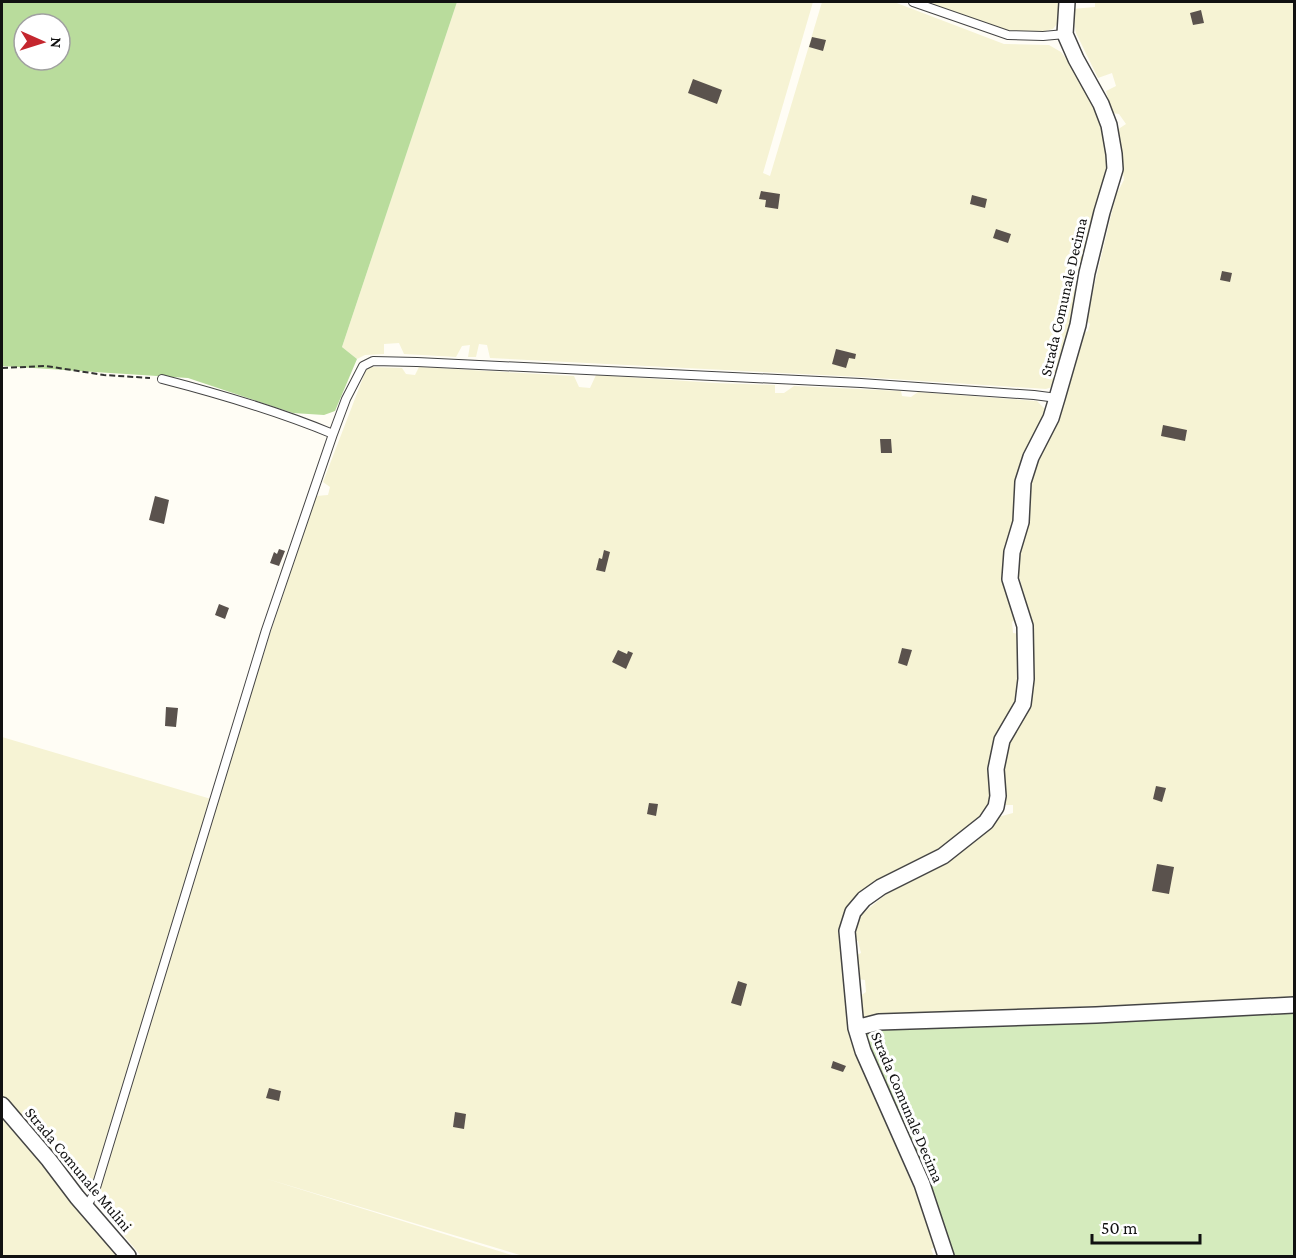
<svg xmlns="http://www.w3.org/2000/svg" width="1296" height="1258" font-family="'Crimson Pro',serif">
  <style>
    .farmland { fill: #f6f3d4 }
    .green { fill: #d5ebbd }
    .forest { fill: #b9dc9c; fill-rule: evenodd }
    .building { fill: #5a524d }
    .lines { fill: none; stroke-linecap: round; stroke-linejoin: round }
    .lane-casing { stroke: #444; stroke-width: 10 }
    .street-casing { stroke: #444; stroke-width: 18 }
    .path { stroke: #333; stroke-width: 2; stroke-dasharray: 6 3; stroke-linecap: butt }
    .lane { stroke: #fff; stroke-width: 8 }
    .street { stroke: #fff; stroke-width: 15 }
    .labels { text-anchor: middle; stroke-width: 6; stroke-linejoin: round; paint-order: stroke }
    .street-label { font-size: 16px; fill: #111; stroke: #fff }
  </style>
  <rect width="100%" height="100%" fill="#fffdf5"/>
  <path class="farmland" d="M457,2H813L763,173L770,176L822,2H894L1004,44L1049,45L1061,52L1072,66L1099,115L1105,130L1108,170L1082,268L1070,273L1066,280L1075,290L1078,299L1055,380L1052,387L1046,389L862,377L490,358L487,345L479,344L476,357H468L470,345L462,346L456,357L404,354L399,343L384,344V354L365,355L357,359L342,347Z
    M927,2H1061L1060,20L1053,29L1041,32L1003,30Z
    M1095,2H1294V999L879,1014L864,1019L860,996L866,992L865,980L857,979L855,956L861,953L858,941L853,940L855,920L885,895L951,859L998,817L1013,813V805H1003V785L1006,749L1032,625L1018,572L1020,553L1029,511L1032,471L1081,335L1088,331L1090,324L1086,320L1116,195L1124,180L1117,130L1126,124L1119,114L1112,113L1106,91L1116,86L1112,73L1098,78L1076,33L1072,9L1095,7Z
    M372,367L402,368L406,374L415,375L419,367L574,376L579,387L590,388L596,375L716,383L775,385V393H784L794,386L901,391L902,396L911,397L918,392L1037,401L1046,410L1045,417L1023,460L1015,620L1012,622L1013,633L1019,634L1020,682L1016,700L995,738L992,801L989,810L939,850L875,881L855,897L844,913L839,939L850,1039L918,1198L936,1247L931,1249L934,1256H523L264,1178L515,1256H141L96,1202L217,801L272,628L316,496L328,495L330,487L323,482L366,370Z
    M2,737L211,799L89,1194L15,1109L2,1098Z
    M2,1115L118,1256H2Z"/>
  <path class="green" d="M1294,1010V1256H953L927,1182L865,1035L882,1027Z"/>
  <path class="forest" d="M2,2H457L342,347L357,359L335,411L324,415L293,413L188,378L2,366ZM24,24H60V60H24Z"/>
  <path class="building" d="M1201,10L1204,23L1193,25L1190,13Z
    M812,37L826,40L823,51L809,47Z
    M693,79L722,90L717,104L688,93Z
    M761,191L780,194L778,209L765,207L766,200L759,199Z
    M972,195L987,199L985,208L970,204Z
    M996,229L1011,234L1008,243L993,238Z
    M1222,271L1232,273L1230,282L1220,280Z
    M836,349L856,354L855,359L849,358L846,368L832,364Z
    M1163,425L1187,430L1185,441L1161,436Z
    M880,439H891L892,453H881Z
    M155,496L169,500L164,524L149,520Z
    M279,549L285,551L279,566L270,563L274,552L277,554Z
    M604,550L610,552L605,572L596,570L599,558L602,559Z
    M219,604L229,608L225,619L215,615Z
    M902,648L912,650L907,666L898,663Z
    M618,650L627,654L628,651L633,653L626,669L612,662Z
    M166,707L178,708L176,727L165,726Z
    M1156,786L1166,788L1162,802L1153,799Z
    M649,803L658,804L656,816L647,814Z
    M1157,864L1174,867L1169,894L1152,891Z
    M738,981L747,984L741,1006L731,1003Z
    M833,1061L846,1066L843,1072L831,1068Z
    M269,1088L281,1091L279,1101L266,1098Z
    M455,1112L466,1114L464,1129L453,1127Z"/>
  <g class="lines">
    <g class="lane-casing">
      <path id="lane" d="M913,2L1008,35L1043,36L1065,34
        M162,379C220,394 278,411 333,434
        M86,1207L94,1194L266,630L333,434L346,399L363,366L373,361L417,362L861,383L1034,395L1057,398"/>
    </g>
    <g class="street-casing">
      <path id="street" d="M856,1028L879,1022L1096,1015L1294,1005
        M2,1105L49,1160L77,1197L128,1256
        M946,1256L922,1184L863,1051L856,1028L847,931L853,912L864,899L881,887L943,856L986,822L996,807L998,796L996,769L1002,740L1023,704L1026,679L1025,626L1010,579L1012,552L1021,522L1023,482L1031,457L1051,418L1057,398L1078,325L1087,273L1102,212L1115,169L1114,154L1109,125L1101,104L1076,59L1065,34L1067,2"/>
    </g>
    <path class="path" d="M2,368L46,366L104,375L150,378"/>
    <use href="#lane" class="lane"/>
    <use href="#street" class="street"/>
  </g>
  <g class="labels">
    <g class="street-label">
      <text transform="translate(1063 297) rotate(-77)" y="6">Strada Comunale Decima</text>
      <text transform="translate(908 1107) rotate(67)" y="6">Strada Comunale Decima</text>
      <text transform="translate(79 1169) rotate(50)" y="6">Strada Comunale Mulini</text>
    </g>
  </g>
  <rect width="1296" height="1258" fill="none" stroke="#111111" stroke-width="6"/>
  <g transform="translate(42 42) rotate(93)"><circle r="28" fill="#ffffff" stroke="#a0a0a0" stroke-width="1.5"/>
  <path d="M0-4.5L10 22L0 15L-10 22Z" fill="#c4262e"/>
  <text y="-9" font-size="16" font-weight="bold" text-anchor="middle" fill="#111111">N</text>
  </g>
  <path d="M1092 1234v9h108v-9" fill="none" stroke="#111111" stroke-width="3"/>
  <text x="1101" y="1234" font-size="18" fill="#111111" stroke="#ffffff" stroke-width="4.5" paint-order="stroke">50 m</text>
</svg>
